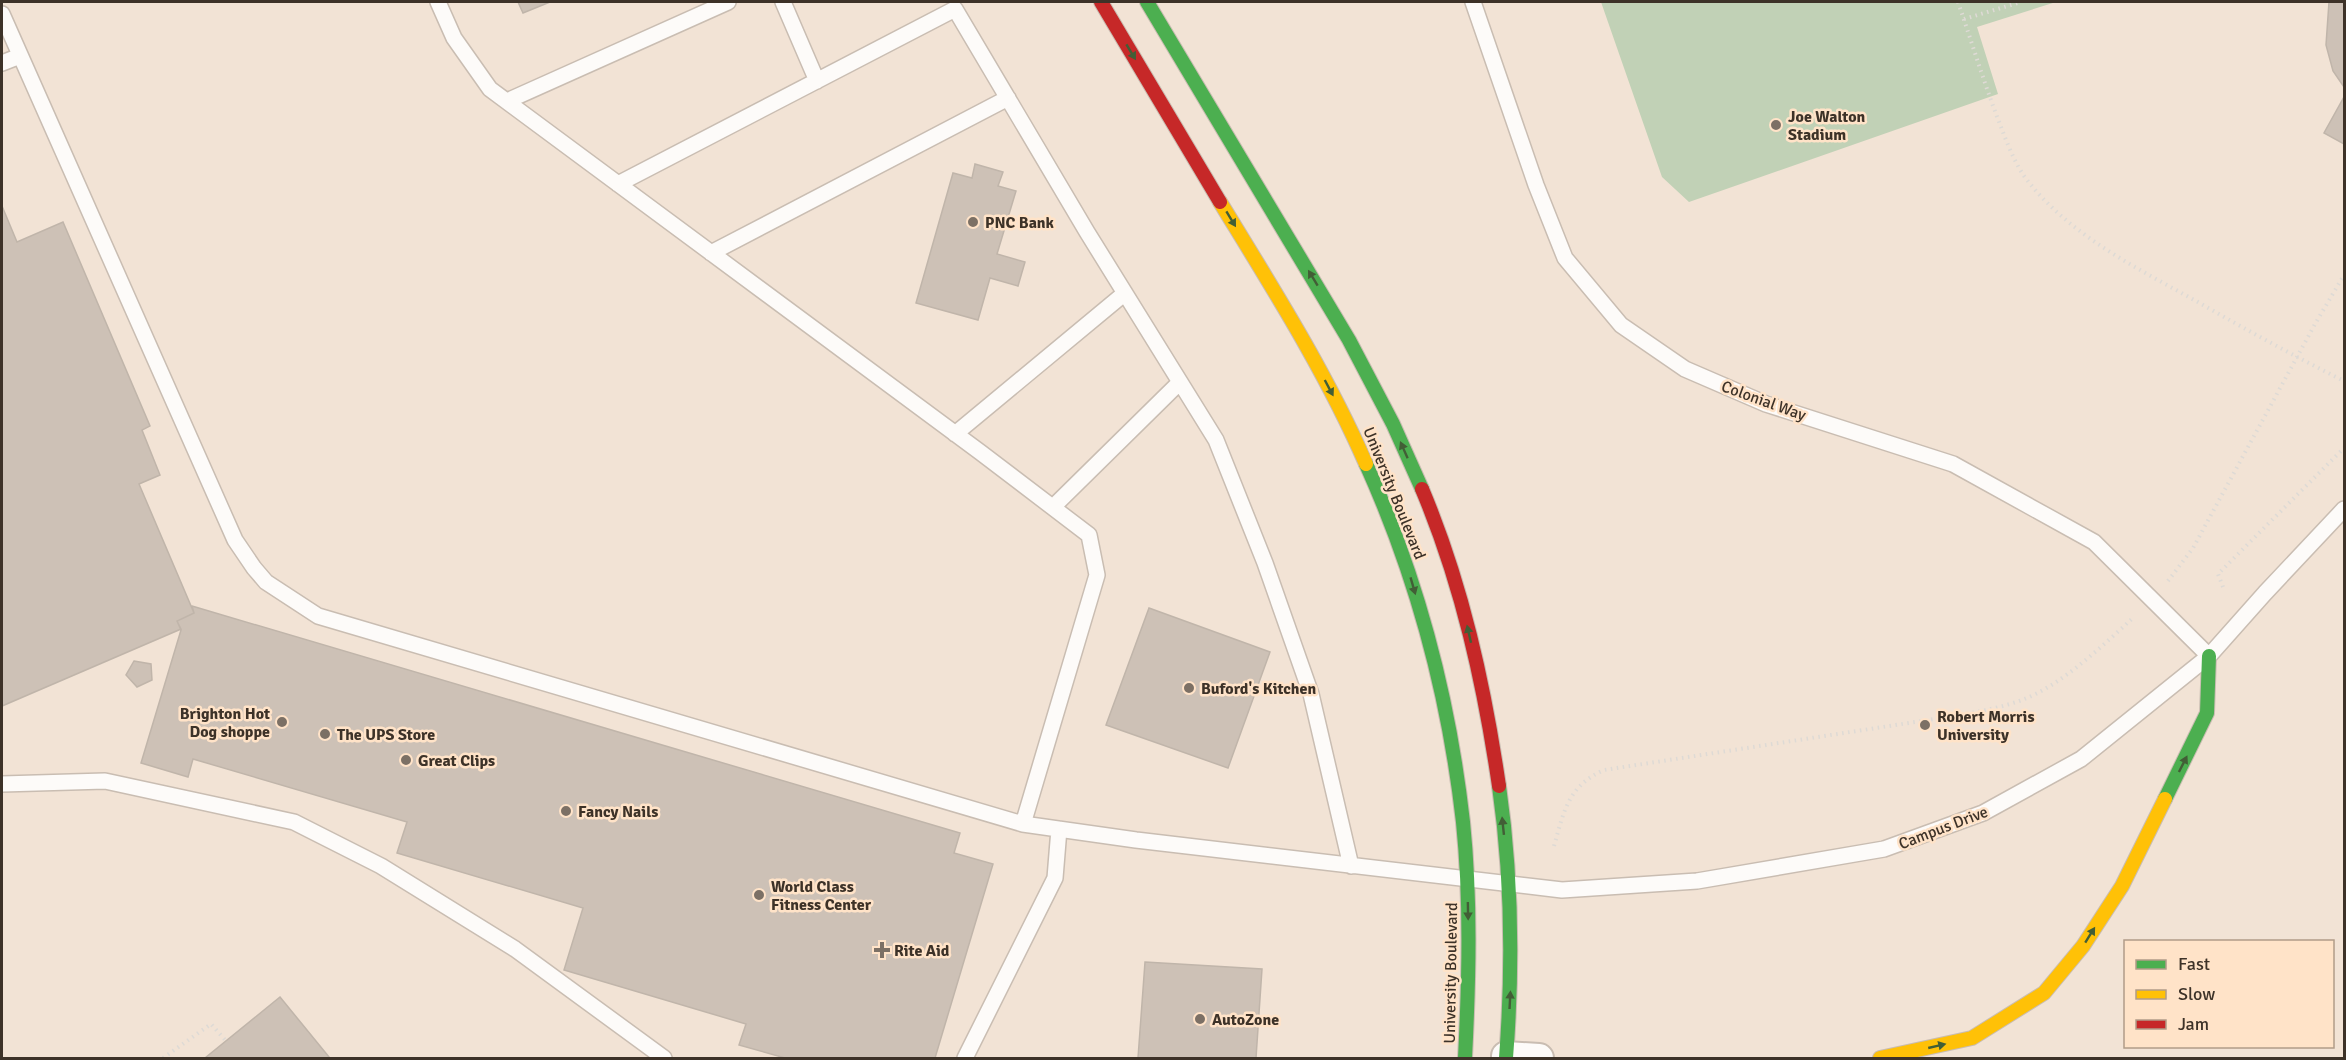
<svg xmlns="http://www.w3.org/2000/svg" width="2346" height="1060" font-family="Signika,sans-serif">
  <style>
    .green { fill: #c1d1b6 }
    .building { fill: #cdc1b6; stroke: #c0b5aa; stroke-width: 1.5 }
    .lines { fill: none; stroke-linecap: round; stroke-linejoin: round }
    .lane-casing { stroke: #c9bdb2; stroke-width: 18 }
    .street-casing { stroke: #c9bdb2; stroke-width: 32 }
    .fast-casing { stroke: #c9bdb2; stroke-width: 16 }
    .slow-casing { stroke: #c9bdb2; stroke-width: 16 }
    .jam-casing { stroke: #c9bdb2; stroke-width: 16 }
    .path { stroke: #dedad5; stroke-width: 4; stroke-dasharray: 1.5 4.5; stroke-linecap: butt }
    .lane { stroke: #fdfbf9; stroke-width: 15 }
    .street { stroke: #fdfbf9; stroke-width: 28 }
    .fast { stroke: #4caf50; stroke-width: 14 }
    .slow { stroke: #ffc107; stroke-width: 14 }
    .jam { stroke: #c62828; stroke-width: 14 }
    .oneway { fill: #425e36 }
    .poi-dot { fill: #7c7065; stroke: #ffe3c8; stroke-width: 2 }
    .labels { text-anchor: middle; stroke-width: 5; stroke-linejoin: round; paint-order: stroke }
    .poi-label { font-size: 16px; font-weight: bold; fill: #3d3228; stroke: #ffe3c8; text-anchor: start }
    .street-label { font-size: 16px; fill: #3d3228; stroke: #ffe3c8 }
  </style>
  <rect width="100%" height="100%" fill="#f2e3d5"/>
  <path class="green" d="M1601,2H2056L1977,27L1998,94L1689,202L1662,177Z"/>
  <path class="building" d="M518,2H550L523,13Z
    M2329,2H2344V87L2333,71L2326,45Z
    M2344,97V144L2324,133Z
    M975,164L1003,172L998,186L1016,191L997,254L1025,262L1018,286L990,278L978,320L916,303L953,173L972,178Z
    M2,206L17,242L63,222L150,426L142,430L160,475L139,484L194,613L177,621L181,629L2,706Z
    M192,606L960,833L954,853L993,864L935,1058H785L739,1045L746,1024L564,970L583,908L397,853L407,822L193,759L188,777L141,763L181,630L177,621L194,613Z
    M1149,608L1270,652L1228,768L1106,725Z
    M134,661L151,664L152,680L137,687L126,675Z
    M1145,962L1262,969L1256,1058H1138Z
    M280,997L329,1057L328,1058H205Z"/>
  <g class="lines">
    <g class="lane-casing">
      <path id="lane" d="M438,2L454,38L490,89L980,452L1089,535L1097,575L1023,824
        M783,2L817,81
        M1473,2L1536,185L1565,258L1621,325L1685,369L1766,404L1953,464L2094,542L2209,656
        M2,14L235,540L254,568L266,582L318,616L1023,824L1136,840L1562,890L1697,881L1884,849L1983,813L2081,759L2209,656L2265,593L2344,509
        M2,63L20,56
        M507,101L728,2
        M618,184L955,9L1087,232L1216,440L1265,563L1311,694L1351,866
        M711,253L1008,98
        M955,434L1125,293
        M1053,507L1180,382
        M2,784L105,781L294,822L381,866L515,949L664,1058
        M965,1058L1055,878L1059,829"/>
    </g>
    <g class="street-casing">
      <path id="street" d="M1506,1056L1539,1058"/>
    </g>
    <g class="fast-casing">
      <path id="fast" d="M1147,2L1349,340L1393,424L1422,489
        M1366,464C1417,577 1449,698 1463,822C1471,900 1469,979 1465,1058
        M1499,786C1512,876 1513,967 1506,1058
        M2165,799L2207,713L2209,656"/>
    </g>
    <g class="slow-casing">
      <path id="slow" d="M1220,202C1272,287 1326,372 1366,464
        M1880,1058L1972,1038L2044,993L2083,946L2122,886L2165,799"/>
    </g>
    <g class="jam-casing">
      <path id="jam" d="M1101,2L1220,202
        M1422,489C1462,584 1484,684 1499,786"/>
    </g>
    <path class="path" d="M1958,2C1972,43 1985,86 2001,127C2007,143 2014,161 2024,176C2067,234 2135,267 2196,301C2245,329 2294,356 2344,381
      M1964,19L2021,2
      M2168,581L2193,548L2315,324L2344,275
      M2223,587L2218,574L2344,448
      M1554,846C1564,811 1568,786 1604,770L1954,716C1977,712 2000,708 2022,700C2062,685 2102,646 2134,617
      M163,1058L211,1024L226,1041"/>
    <use href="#lane" class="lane"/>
    <use href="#street" class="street"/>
    <use href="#fast" class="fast"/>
    <use href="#slow" class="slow"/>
    <use href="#jam" class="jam"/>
  </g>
  <defs><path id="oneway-solid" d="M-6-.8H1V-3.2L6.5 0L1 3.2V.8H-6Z" transform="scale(1.5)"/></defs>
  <g class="oneway">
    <use href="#oneway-solid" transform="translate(1131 52) rotate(59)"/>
    <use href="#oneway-solid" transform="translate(1231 219) rotate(59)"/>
    <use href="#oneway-solid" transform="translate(1313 278) rotate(-121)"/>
    <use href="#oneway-solid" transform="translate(1329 388) rotate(62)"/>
    <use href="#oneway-solid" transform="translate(1404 450) rotate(-114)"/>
    <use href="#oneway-solid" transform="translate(1413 586) rotate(74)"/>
    <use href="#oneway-solid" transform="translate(1469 634) rotate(-103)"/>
    <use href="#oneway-solid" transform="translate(2183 764) rotate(-63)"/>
    <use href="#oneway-solid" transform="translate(1503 826) rotate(-96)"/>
    <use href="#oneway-solid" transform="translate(1468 911) rotate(89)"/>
    <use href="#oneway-solid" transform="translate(2090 935) rotate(-58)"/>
    <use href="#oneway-solid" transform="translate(1510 1000) rotate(-87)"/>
    <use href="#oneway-solid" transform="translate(1937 1046) rotate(-13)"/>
  </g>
  <g class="poi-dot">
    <circle cx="1776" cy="125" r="6"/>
    <circle cx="973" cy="222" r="6"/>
    <circle cx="1189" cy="688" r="6"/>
    <circle cx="282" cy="722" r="6"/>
    <circle cx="1925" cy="725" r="6"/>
    <circle cx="325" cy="734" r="6"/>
    <circle cx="406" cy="760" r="6"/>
    <circle cx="566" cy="811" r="6"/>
    <circle cx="759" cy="895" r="6"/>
    <path d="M879 941h6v6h6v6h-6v6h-6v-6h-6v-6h6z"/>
    <circle cx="1200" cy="1019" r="6"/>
  </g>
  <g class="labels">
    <g class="poi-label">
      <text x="1788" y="122">Joe Walton<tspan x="1788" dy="18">Stadium</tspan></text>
      <text x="985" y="228">PNC Bank</text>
      <text x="1201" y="694">Buford's Kitchen</text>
      <text x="270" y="719" text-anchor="end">Brighton Hot<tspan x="270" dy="18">Dog shoppe</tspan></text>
      <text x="1937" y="722">Robert Morris<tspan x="1937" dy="18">University</tspan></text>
      <text x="337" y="740">The UPS Store</text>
      <text x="418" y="766">Great Clips</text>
      <text x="578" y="817">Fancy Nails</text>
      <text x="771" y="892">World Class<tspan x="771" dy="18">Fitness Center</tspan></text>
      <text x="894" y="956">Rite Aid</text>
      <text x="1212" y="1025">AutoZone</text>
    </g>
    <g class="street-label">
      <text transform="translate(1764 400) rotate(20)" y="6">Colonial Way</text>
      <text transform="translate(1395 493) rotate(68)" y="6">University Boulevard</text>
      <text transform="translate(1943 827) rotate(-21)" y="6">Campus Drive</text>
      <text transform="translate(1450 973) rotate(-89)" y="6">University Boulevard</text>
    </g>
  </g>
  <rect width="2346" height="1060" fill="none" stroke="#3d3228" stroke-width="6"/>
  <rect x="2124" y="940" width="210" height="108" fill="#ffe3c8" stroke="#b19c88" stroke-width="1.5"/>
  <rect x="2136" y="960" width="30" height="9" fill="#4caf50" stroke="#b19c88" stroke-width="1.5"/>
  <text x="2178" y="970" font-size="18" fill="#3d3228">Fast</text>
  <rect x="2136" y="990" width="30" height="9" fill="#ffc107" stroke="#b19c88" stroke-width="1.5"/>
  <text x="2178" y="1000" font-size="18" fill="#3d3228">Slow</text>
  <rect x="2136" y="1020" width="30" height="9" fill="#c62828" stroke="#b19c88" stroke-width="1.5"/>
  <text x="2178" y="1030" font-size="18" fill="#3d3228">Jam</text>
</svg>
